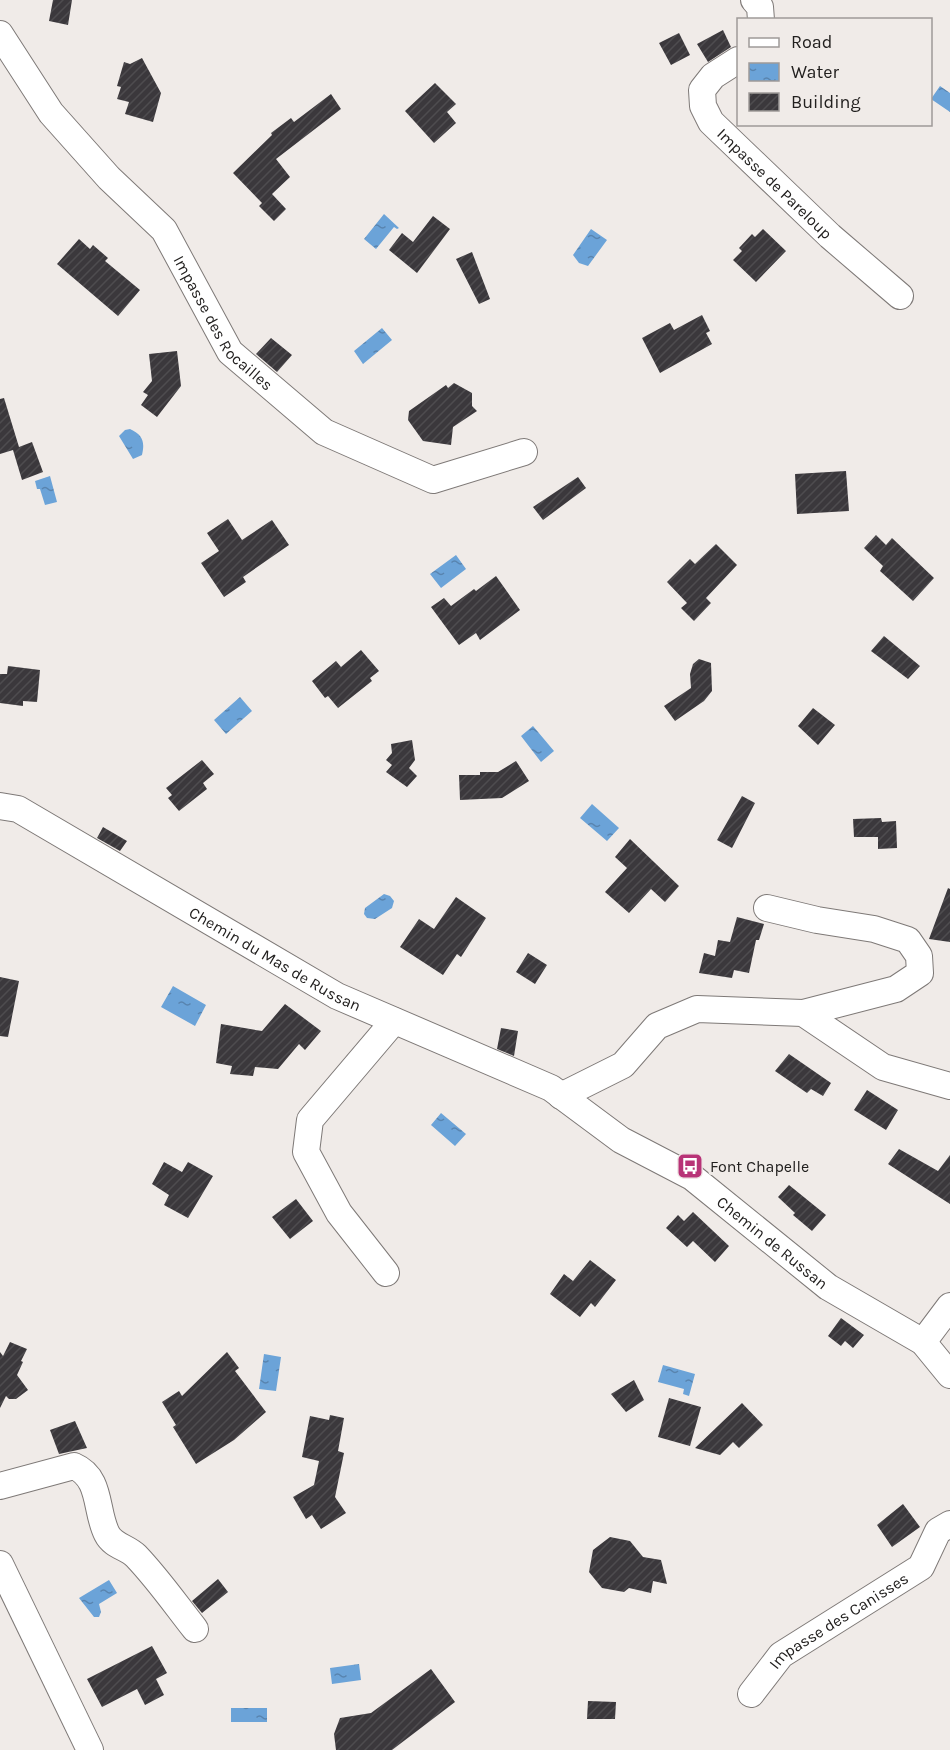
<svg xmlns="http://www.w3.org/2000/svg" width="950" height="1750" font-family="Karla,sans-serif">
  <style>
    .water { fill: url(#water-ripples) }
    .building { fill: url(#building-hatch) }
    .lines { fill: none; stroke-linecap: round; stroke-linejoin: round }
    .minor-casing { stroke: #7e7977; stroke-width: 28 }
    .minor { stroke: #fff; stroke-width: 26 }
    .labels { text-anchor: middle; stroke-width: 6; stroke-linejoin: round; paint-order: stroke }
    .street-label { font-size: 16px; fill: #22201f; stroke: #f0ebe8 }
    .poi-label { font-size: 16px; fill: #22201f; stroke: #f0ebe8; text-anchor: start }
  </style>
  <defs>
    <pattern id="water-ripples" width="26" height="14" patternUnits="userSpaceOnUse" patternTransform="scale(1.5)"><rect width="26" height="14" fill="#6ba3d8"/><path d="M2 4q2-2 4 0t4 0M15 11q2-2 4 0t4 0" fill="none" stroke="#5884af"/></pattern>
    <pattern id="building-hatch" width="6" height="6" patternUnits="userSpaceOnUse" patternTransform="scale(1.5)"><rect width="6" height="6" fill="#3b383c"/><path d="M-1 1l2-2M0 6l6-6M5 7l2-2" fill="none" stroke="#4e4c4f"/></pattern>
  </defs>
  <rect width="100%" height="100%" fill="#f0ebe8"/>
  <path class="water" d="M940,86L950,93V112L931,99Z
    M384,214L399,228L397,229L394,227L376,249L364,239Z
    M591,229L607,240L588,266L579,263L573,255Z
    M382,328L392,340L363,364L354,351Z
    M130,429C143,435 145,442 142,455L133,459L119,436L125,430Z
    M50,476L57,502L45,505L40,489H37L35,481Z
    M456,555L466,569L441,588L430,574Z
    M240,697L252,711L226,734L214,720Z
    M533,726L554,751L541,762L521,736Z
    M592,804L619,828L607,841L580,818Z
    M384,894L390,896L394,901L392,908L375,919L367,918L364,914L365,908Z
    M173,986L206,1005L195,1026L161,1007Z
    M441,1113L466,1134L455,1146L431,1125Z
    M264,1354L281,1357L276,1391L259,1389Z
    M663,1365L695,1374L689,1396L683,1394L684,1389L658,1382Z
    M109,1580L117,1593L99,1604L101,1612L99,1617H94L79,1598Z
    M359,1664L361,1680L332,1684L330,1668Z
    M231,1708H267V1722H231Z"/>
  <path class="building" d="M53,0H72L68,25L49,21Z
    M723,30L731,47L708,62L697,44Z
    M679,33L690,55L671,65L659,43Z
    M142,58L161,93L153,122L125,114L129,102L117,99L121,87L117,86L124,62L130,64Z
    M435,83L456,104L447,112L456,123L434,143L405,111Z
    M331,94L341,109L276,159L290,177L272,194L286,209L274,221L259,206L262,203L233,173L272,135L271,133L291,118L294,122Z
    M433,216L450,229L417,273L389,250L402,233L413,242Z
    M763,229L786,251L756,282L733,260L742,251L739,248L752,234L755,237Z
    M79,239L90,249L93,245L108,258L105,261L140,290L118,316L57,264Z
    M472,252L490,299L479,304L456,259Z
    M702,315L710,331L706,333L712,344L660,373L642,338L670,323L674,330Z
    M271,338L292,355L277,372L256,354Z
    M177,351L181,386L157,417L141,405L148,395L143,392L152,381L149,354Z
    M454,383L472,393V406L477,411L453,427L451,445L423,441L408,420L409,411L446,385L448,388Z
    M4,398L19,447L32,442L43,472L22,480L13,450L0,454V399Z
    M846,471L849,511L797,514L795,474Z
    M578,477L586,488L543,520L533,507Z
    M228,519L242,540L272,520L289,545L243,577L246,582L224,597L201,563L219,551L207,533Z
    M876,535L886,545L892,538L934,578L913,601L880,571L883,566L864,548Z
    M716,544L737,565L706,598L711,603L694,621L681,608L687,603L667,582L690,559L695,564Z
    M496,576L520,610L480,640L476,633L459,645L431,607L444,598L451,606L474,589L476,591Z
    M884,636L920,666L908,679L871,651Z
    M361,650L379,671L370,678L372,681L338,708L328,696L325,698L312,681L336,661L341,667Z
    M699,659L711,663L712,691L704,701L675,721L664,706L691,688L690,674L693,664Z
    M8,666L40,670L37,702L23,701V706L0,703V674H7Z
    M813,708L835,725L818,745L798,726Z
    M412,740L415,760L409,768L417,776L407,787L386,772L392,765L386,760L392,753L391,744Z
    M202,760L214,774L203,783L207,789L179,811L168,798L172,795L166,788Z
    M516,761L529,781L502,798L460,800L459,775H480V772H498Z
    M742,796L755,803L732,848L717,840Z
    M881,818L882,822L896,821L897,848L878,849V837H854L853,819Z
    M103,827L127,841L120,851L97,838Z
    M630,839L679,886L665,902L651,889L629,913L605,892L627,868L615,857Z
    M948,888L950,889V942L929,939Z
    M456,897L486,918L461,957L457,954L443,975L400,947L419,919L434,929Z
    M737,917L764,924L759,940H756L749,973L734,970L732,978L699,973L704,953L715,956L718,940L730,942Z
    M528,953L547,965L535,984L516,972Z
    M0,977L19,981L8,1037L0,1036Z
    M285,1004L321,1031L305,1050L299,1044L278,1069L255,1067L253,1076L230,1074L232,1066L216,1063L221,1024L262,1031Z
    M501,1028L518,1031L514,1056L497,1049Z
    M789,1054L831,1083L823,1096L811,1089L807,1093L775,1071Z
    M867,1090L898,1110L886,1130L854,1110Z
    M899,1149L938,1171L950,1155V1204L888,1164Z
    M164,1162L182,1172L188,1162L213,1176L188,1218L164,1205L169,1195L152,1184Z
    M789,1185L826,1215L812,1231L793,1215L795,1213L778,1197Z
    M296,1199L313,1221L290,1239L272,1217Z
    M693,1212L729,1246L715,1262L693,1241L687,1247L666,1228L678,1215L684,1221Z
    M590,1260L616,1280L595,1307L591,1303L580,1317L550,1294L564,1274L573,1281Z
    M841,1318L864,1335L853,1348L845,1341L841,1346L828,1336Z
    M10,1342L27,1349L21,1361L23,1362L17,1375L28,1390L16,1399H9L6,1396L0,1408V1352L3,1356Z
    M227,1352L239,1368L235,1371L266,1412L234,1440L196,1464L173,1427L176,1425L162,1402L179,1391L182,1396Z
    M634,1380L644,1400L626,1412L611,1394Z
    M669,1398L701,1407L690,1446L658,1437Z
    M742,1403L763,1425L739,1448L733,1442L720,1455L695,1448Z
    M330,1415L344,1418L338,1451L344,1453L335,1497L346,1513L321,1529L312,1515L306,1519L293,1497L314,1485L319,1461L302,1457L310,1416L329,1420Z
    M75,1421L87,1448L59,1454L50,1430Z
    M903,1504L920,1527L892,1547L877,1525Z
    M610,1537L630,1541L643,1557L661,1560L667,1584L653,1581L651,1593L629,1588L624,1592L602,1588L589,1572L593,1550Z
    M218,1579L228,1592L202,1613L192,1601Z
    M152,1646L167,1673L156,1679L164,1695L145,1705L137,1689L102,1707L87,1679Z
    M431,1669L455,1702L392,1750H336L334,1734L340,1718L371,1713Z
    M588,1701L616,1702L615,1719H587Z"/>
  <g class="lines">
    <g class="minor-casing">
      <g id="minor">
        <path d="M754,0L760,7L761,20"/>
        <path id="s1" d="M0,34L51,113L109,178L164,230L230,352L324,432L433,480L524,452"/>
        <path id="s2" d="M738,60L713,76L702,90L703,106L711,122L830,236L900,296"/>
        <path id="s3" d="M0,806L18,809L337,996L551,1088L621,1140L692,1177L828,1287L923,1342L950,1375"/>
        <path d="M767,908L817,920L874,929L908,940L919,956L920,973L896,989L803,1013"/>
        <path d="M561,1096L623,1065L657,1026L697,1009L803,1013L883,1067L950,1086"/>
        <path d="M386,1273L339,1213L306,1152L310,1120L394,1021"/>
        <path d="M923,1342L950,1306"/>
        <path d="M0,1486L74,1466C102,1478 95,1511 107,1534C113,1546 127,1547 136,1556C158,1579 176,1605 195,1629"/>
        <path d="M0,1564L90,1750"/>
        <path id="s4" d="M751,1694L781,1655L921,1567L938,1531L950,1524"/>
      </g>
    </g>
    <use href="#minor" class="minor"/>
  </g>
  <defs>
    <g id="bus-square" transform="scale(1.35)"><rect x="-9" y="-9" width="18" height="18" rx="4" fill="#b83377" stroke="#f0ebe8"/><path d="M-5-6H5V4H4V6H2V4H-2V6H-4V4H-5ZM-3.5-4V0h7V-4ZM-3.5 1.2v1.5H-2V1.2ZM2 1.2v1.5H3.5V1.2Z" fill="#fff"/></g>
  </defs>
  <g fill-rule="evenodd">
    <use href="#bus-square" x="690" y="1166"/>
  </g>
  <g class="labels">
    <g class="street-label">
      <text dy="6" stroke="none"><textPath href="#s2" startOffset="170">Impasse de Pareloup</textPath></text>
      <text dy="6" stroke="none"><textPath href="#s1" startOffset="368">Impasse des Rocailles</textPath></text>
      <text dy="6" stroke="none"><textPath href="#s3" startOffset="316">Chemin du Mas de Russan</textPath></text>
      <text dy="6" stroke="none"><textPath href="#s3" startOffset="892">Chemin de Russan</textPath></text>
      <text dy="6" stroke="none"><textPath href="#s4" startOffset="116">Impasse des Canisses</textPath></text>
    </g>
    <g class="poi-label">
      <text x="710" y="1172">Font Chapelle</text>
    </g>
  </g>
  <rect x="737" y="18" width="195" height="108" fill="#f0ebe8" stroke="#9e9a98" stroke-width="1.5"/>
  <rect x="749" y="38" width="30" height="9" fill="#ffffff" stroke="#9e9a98" stroke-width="1.5"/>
  <text x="791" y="48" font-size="18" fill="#22201f">Road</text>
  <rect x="749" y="63" width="30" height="18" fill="url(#water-ripples)" stroke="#9e9a98" stroke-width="1.5"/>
  <text x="791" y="78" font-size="18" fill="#22201f">Water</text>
  <rect x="749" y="93" width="30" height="18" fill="url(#building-hatch)" stroke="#9e9a98" stroke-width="1.5"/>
  <text x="791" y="108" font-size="18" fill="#22201f">Building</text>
</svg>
